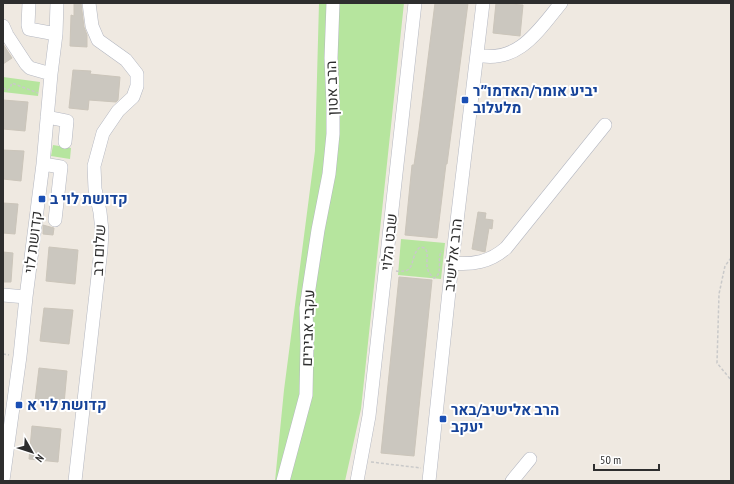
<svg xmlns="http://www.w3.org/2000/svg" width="734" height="484" font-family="'PT Sans Narrow',Heebo,sans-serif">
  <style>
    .green { fill: #b6e59e }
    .building { fill: #cbc7bf; stroke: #cbc5ba }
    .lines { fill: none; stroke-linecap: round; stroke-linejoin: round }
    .minor-casing { stroke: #b4b7c1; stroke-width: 14 }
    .path { stroke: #c9c9c9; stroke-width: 1.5; stroke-dasharray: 3 2; stroke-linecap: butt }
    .minor { stroke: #fff; stroke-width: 13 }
    .transit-dot { fill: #1a4fb4; stroke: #fff; stroke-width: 1.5 }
    .labels { text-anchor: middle; stroke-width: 4; stroke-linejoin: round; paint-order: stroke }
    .street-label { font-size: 15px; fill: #2e2e2e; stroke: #fff }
    .transit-label { font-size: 15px; font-weight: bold; fill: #164399; stroke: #fff; text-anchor: start }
  </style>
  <rect width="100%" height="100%" fill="#efe9e1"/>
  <path class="green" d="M319,3H404L361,409L345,481H275L284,390L315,151Z
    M3,77L40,82L38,96L3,92Z
    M53,145L71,148L70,159L51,156Z
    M401,239L445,243L441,279L398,275Z"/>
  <path class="building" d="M74,3H81L84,27L87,35V47L70,46L71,15L74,16Z
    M435,3H468L452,126L447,164H446L437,238L405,235L412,165H414L419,130Z
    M496,3L523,5L520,36L493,33Z
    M3,44L12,58L3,64Z
    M73,70L91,71L90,74L120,77L118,100L116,102L89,100L88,110L69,108Z
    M3,100L28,102L25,131L3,129Z
    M3,150L24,151L21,181L3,179Z
    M3,203L18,204L15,234L3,233Z
    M478,212L486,213L485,219L493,220L492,229L489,228L485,252L472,249Z
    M43,225L54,228L53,235L43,234Z
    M49,247L78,250L75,284L46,281Z
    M3,252L13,253L11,282H3Z
    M399,277L432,280L414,456L381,453Z
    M44,308L73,310L69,344L40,341Z
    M39,368L67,371L64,404L35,401Z
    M32,426L61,429L58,462L29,459Z"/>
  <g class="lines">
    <g class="minor-casing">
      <path id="minor" d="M29,3L28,25L29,29L56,34
        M3,26L7,35L26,64L30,68L51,74
        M477,55C518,64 538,31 561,3
        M47,117L67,121L65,142
        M43,164L61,167L55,220
        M452,263C473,265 490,262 506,248L605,125
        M3,295L26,297
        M3,480L20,356L26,297L43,164L51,74L56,34L57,3
        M75,481L101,249L102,231L100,212L95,189L94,166L103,133L118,111L133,97L137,86V74L126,60L98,40L92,26L89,3
        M283,481L306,395L307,344L306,308L318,230L329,174L333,134V104L331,58L333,3
        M357,481L369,416L415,3
        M429,481L452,263L483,3
        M512,481L530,459"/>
    </g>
    <path class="path" d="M3,88L9,90L12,83L38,93
      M731,258L725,266L719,294L717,363L731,380
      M396,271C418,274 408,258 420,247L425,248C431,256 421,268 434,278C444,274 436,258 442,251
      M3,354L9,355
      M371,462L421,468"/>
    <use href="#minor" class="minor"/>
  </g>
  <g class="transit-dot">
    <rect x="461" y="96" width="8" height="8" rx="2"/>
    <rect x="38" y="195" width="8" height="8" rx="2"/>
    <rect x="15" y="401" width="8" height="8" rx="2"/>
    <rect x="439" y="415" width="8" height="8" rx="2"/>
  </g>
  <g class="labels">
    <g class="street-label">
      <text transform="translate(332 88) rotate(-92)" y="5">הרב אטון</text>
      <text transform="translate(33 242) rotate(-83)" y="5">קדושת לוי</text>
      <text transform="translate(389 242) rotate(-84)" y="5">שבט הלוי</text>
      <text transform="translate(99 250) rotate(-87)" y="5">שלום רב</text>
      <text transform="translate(453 255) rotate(-84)" y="5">הרב אלישיב</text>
      <text transform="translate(308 328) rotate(-88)" y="5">עקבי אבירים</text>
    </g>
    <g class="transit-label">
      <text x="473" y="96">יביע אומר/האדמו״ר<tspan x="473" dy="17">מלעלוב</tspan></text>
      <text x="50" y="204">קדושת לוי ב</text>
      <text x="27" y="410">קדושת לוי א</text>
      <text x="451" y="415">הרב אלישיב/באר<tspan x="451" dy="17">יעקב</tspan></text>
    </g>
  </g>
  <rect width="734" height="484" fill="none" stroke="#2e2e2e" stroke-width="8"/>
  <g transform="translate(32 452) rotate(129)" stroke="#ffffff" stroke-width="3" paint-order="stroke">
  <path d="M0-3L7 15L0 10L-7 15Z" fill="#2e2e2e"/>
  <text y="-6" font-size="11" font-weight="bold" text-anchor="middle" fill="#2e2e2e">N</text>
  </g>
  <path d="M594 464v6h65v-6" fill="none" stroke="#2e2e2e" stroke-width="2"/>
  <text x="600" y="464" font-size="12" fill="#2e2e2e" stroke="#ffffff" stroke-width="3" paint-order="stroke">50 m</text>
</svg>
